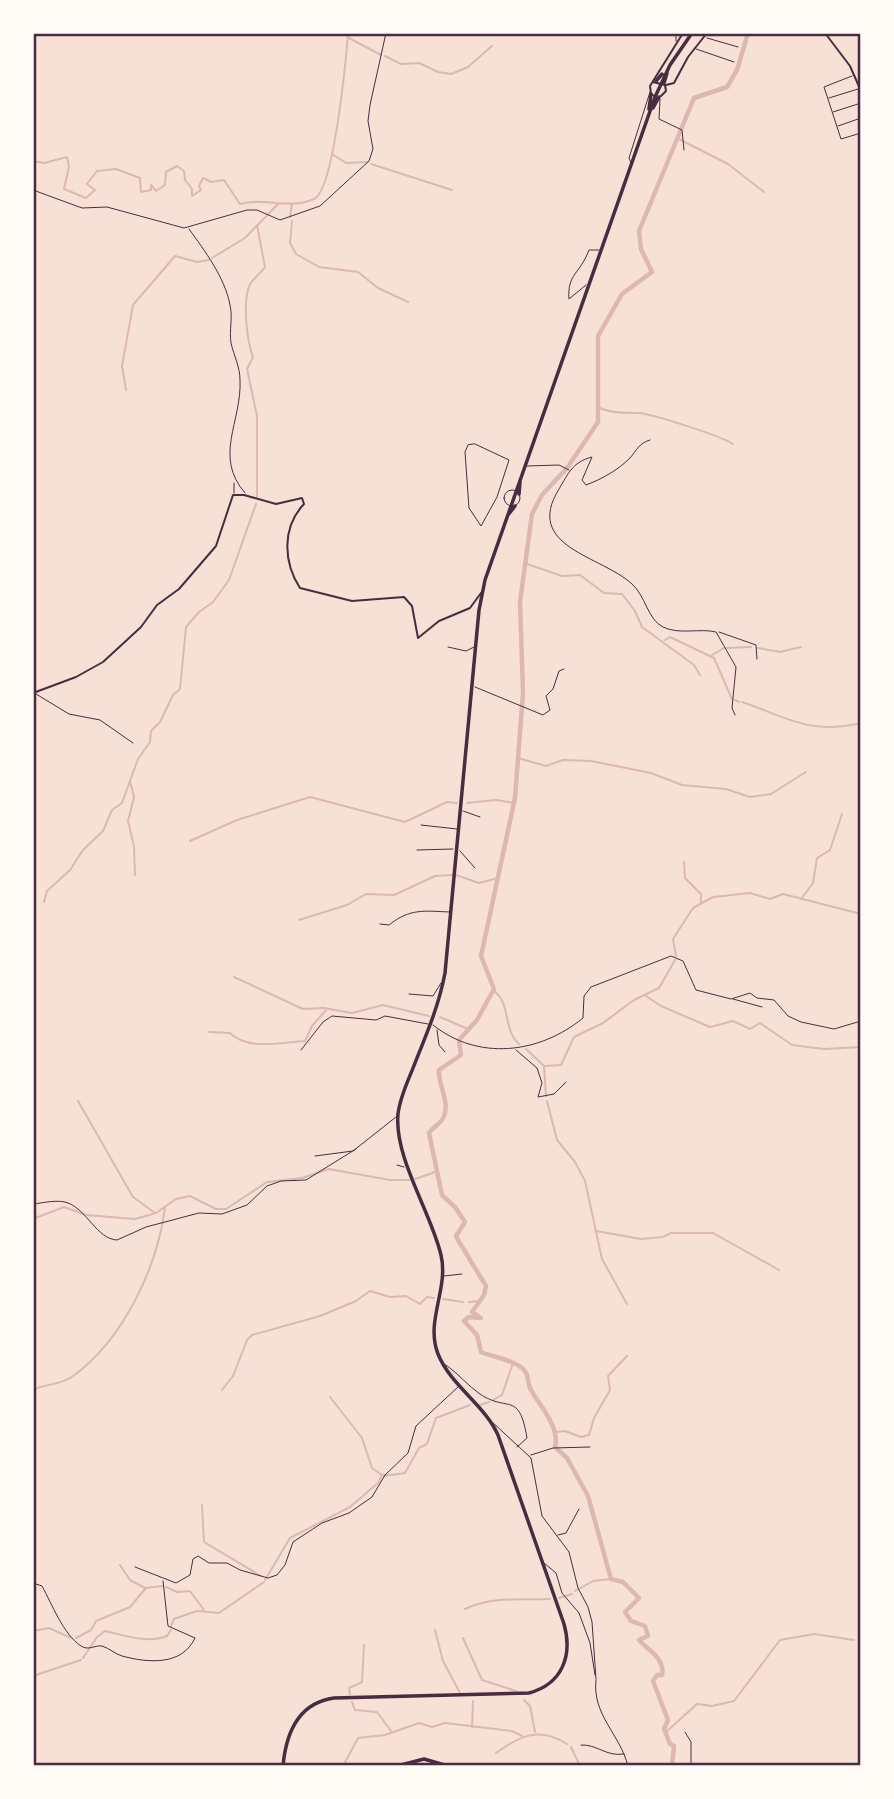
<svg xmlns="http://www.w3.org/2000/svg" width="894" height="1799" font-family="Quicksand,sans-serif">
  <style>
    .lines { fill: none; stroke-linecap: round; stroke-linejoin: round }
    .stream { stroke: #dcb8b0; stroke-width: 2 }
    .river { stroke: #dcb8b0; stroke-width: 4.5 }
    .minor { stroke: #4a2c40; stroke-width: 1 }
    .tertiary { stroke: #4a2c40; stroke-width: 2 }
    .trunk { stroke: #4a2c40; stroke-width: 3.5 }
    .neatline { fill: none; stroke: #4a2c40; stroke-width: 2.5 }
  </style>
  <rect width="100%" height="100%" fill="#f7e1d7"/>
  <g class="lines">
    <path class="stream" d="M349,38L381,55
      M385,56L401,64L419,63L438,72L451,74L468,67L492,46
      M677,138L728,164L764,192
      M332,154L346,163L368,162
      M33,161L44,163L67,157L69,167L64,189L86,198L95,190L87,184L97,171L116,169L140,178L141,192L151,190V185L156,191L165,185L166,172L177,166L184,171L185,180L192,189V196L201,190L199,186L203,178L211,182L224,180L240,204C265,197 290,210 314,199C334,190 346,59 348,33
      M371,164L452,190
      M290,217L292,204
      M292,221L290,243L296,254L319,267L358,272L378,288L408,302
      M212,258L245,238L278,204
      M126,390L122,366L133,305L175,256L197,262L209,260
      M600,408C612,414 626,412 638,413C653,414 721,436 733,444
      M257,498V416L247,369L253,357C247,341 242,301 250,284C254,278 261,273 265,267L257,225
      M527,564L562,576L580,575L604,593L622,594L635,611L642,627L694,665L700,675
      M665,640L670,637L714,658L732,699
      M726,648L751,647
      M758,648L780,652L801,647
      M712,655L724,648
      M735,700L739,702
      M742,702C789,718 809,735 861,723
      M518,758L546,766L563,760L591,761L651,773L682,785L726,789L750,797L771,794L806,772
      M130,781L134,797L128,821L134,846L135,875
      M467,803L496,800L514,803
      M190,841L237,820L310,797L405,822L447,802L457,803
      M684,862L685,878L701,894V903
      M456,875L479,883L498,878
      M801,899L813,883L817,858L830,850L842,814
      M44,902L47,891L70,870L83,850L103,831L112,810L122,803L138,759L150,742L151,731L160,722L173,695L180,689L186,627L199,612L213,602L229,580L256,504
      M299,920L347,905L366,894L394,895L435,876L453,875
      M676,956L673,939L693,908L713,897L750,893L770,899L783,894L861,914
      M234,977L303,1009L324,1008L352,1013L383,1005L429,1016
      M494,991C511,1003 503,1031 519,1044
      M646,996L661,1006L710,1027L733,1021L750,1029L760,1023L792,1045L824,1049L861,1047
      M440,1017L468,1029
      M209,1032L230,1033C248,1051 281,1042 305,1041L312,1026L327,1009
      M526,1049L543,1065
      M544,1066L561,1065L574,1037L603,1023L634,1000L659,988L675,960
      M544,1067L546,1096
      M78,1101L133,1197L155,1213
      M547,1101L557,1140L575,1162L585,1181L602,1259L627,1304
      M415,1179L438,1171
      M33,1219L64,1207L86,1215L135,1219L156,1213L176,1199L190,1196L216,1209H226L267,1182L302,1178L329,1169L390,1180H410
      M596,1231L641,1239L663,1237L671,1233H713L779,1270
      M443,1299L463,1302
      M469,1302L479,1301
      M33,1390C46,1383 60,1386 73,1376C123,1340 157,1268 165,1208
      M222,1390L233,1376L247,1340L252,1335L320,1316L356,1301L370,1291L390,1297L406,1296L420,1304L427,1297L434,1298
      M330,1397L362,1438L372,1468L382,1475H389
      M493,1400L502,1395L513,1363
      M480,1405L489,1402
      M555,1432L565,1431L581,1437L589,1435L594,1418L610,1390L608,1376L627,1356
      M391,1475L405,1473L419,1448L427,1444L436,1418L470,1405
      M202,1505L204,1542L261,1576
      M120,1565L130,1580L145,1588
      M265,1580L290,1538L350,1507L378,1483L382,1475
      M166,1587L177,1592L190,1591L204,1610
      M575,1591L593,1581L611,1579
      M559,1598L572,1594
      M465,1609C492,1596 521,1600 550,1599
      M171,1626L174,1619L197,1611L219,1613L264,1582
      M435,1630L443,1661L460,1693
      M33,1631L49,1628L71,1638
      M76,1638L91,1630L96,1621L130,1607L146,1588L163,1586
      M463,1638L482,1680L516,1691
      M83,1658L97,1637L105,1631C123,1635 148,1644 167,1636L171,1630
      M33,1676L81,1660
      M350,1694L349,1688L362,1682L364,1645
      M524,1700L530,1706L535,1732
      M352,1702L355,1710L377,1712L391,1731
      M472,1727L473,1701
      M666,1732L697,1704L712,1706L734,1701L780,1640L814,1634L854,1640
      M571,1747L580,1766
      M496,1753C520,1736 539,1726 567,1744
      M343,1766L358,1738L385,1735L419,1723L432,1727L445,1723L512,1731L522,1736"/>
    <path class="river" d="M672,1766L674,1746L670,1744L664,1729L668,1720L653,1681L657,1675H662C665,1658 649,1651 639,1640L648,1636L645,1626L631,1621L625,1612L639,1598L623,1582L611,1579L588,1496L567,1458L555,1447C560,1425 539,1406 530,1388C527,1381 529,1373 522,1368C511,1359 493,1357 481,1352L477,1335L464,1321L469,1317L481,1318L472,1312L484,1295L486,1286L458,1240L456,1236L465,1222L455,1207L442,1195L429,1133C433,1127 442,1123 444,1116C450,1102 438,1085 439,1070L461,1055L459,1040L477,1020L494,989L481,956L515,798L523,693L520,602L532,514L542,495L567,468L598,422V336L622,294L652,272L641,249L639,231L694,98L727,87L737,70L748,33"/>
    <path class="minor" d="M740,33L742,34
      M707,38L738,47
      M676,41V33
      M696,49L734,62
      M852,76L824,87L841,139L861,133
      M829,98L858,89
      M660,99L659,119L682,130L684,150
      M833,112L861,103
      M838,126L861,118
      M631,163L629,158L650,92
      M33,190L82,208L107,207L184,228L247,210H257L280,220L320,206L369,161L373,149L368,121L370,105L386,33
      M189,229C205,251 225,278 230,305C233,317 229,331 231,343C234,356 240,367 240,380C242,422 213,456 245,493
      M586,285L569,299C567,274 580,274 589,250H599
      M650,440C639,443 637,450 630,458C618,470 602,479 586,485L582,480L592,457C573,462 569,472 559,489C523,547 602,556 632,584C645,595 648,620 663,627C679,635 700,628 716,632L736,667L732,708L735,715
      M475,444L509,460L497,497L481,526L469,508L465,452L468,445Z
      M527,466L559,465L569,470
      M504 498a8 8 0 1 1 16 0a8 8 0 1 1-16 0Z
      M234,493V483
      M719,632L756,645L757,659
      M448,647L466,651L474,647
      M475,687L543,715L550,710L546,696L553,689L559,671L564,669
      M36,694L69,714L100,720L133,743
      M463,811L480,817
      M421,825L457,829
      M417,850L453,849
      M460,851L475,868
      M380,924L389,925C410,908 425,911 450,912
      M409,994L433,996L441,983
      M733,999L762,1007
      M433,1025C478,1061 539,1054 583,1018L584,996L591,987L671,956L683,961L696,990L731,999L750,993L757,998L774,1000L788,1016L801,1022L834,1029L861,1021
      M437,1030L439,1045L445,1052
      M301,1050L323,1022L332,1016L376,1020L385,1016L428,1024
      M516,1050L537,1068L542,1083L538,1097L554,1094L566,1082
      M315,1156L353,1151L396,1117
      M397,1165L404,1167
      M33,1204C43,1203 58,1199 68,1203C87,1210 97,1239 117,1240L146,1227L199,1213L222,1214L247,1205L267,1186L281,1181L306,1180L356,1149
      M444,1276L462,1274
      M446,1365C459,1374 468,1386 480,1394C508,1413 519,1390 527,1438L517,1447
      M491,1421L531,1458L542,1516L569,1552L578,1588L588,1607L592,1622L596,1679
      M531,1455L553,1448L590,1447
      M558,1535L566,1533L579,1509
      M544,1563L556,1573L562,1593L579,1613L590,1643L595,1675
      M135,1567L176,1583L190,1575L193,1559L198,1556L209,1563H227L240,1570L268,1578L277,1575L285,1565L293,1542L322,1523L349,1513L372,1497L385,1475L408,1453L416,1426L458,1387
      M33,1583L42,1586C52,1604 63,1634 81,1646C89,1651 94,1645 102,1646C109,1648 115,1654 122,1656C148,1663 182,1666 195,1638L168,1626L163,1581
      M596,1680C592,1715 620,1734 628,1766
      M685,1732L691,1742V1766
      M581,1745C597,1744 606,1757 624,1754"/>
    <path class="tertiary" d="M825,33L850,66L861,91
      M653,82L665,85L666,91L661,96
      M666,85L674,83L688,57L707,33
      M656,97L651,94L650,86L683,33
      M33,693L76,677L103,662L141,627L157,605L179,589L216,546L233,495H244L276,504L302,498L304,504C282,527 283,562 300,588L352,601L404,597L412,606L418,638L439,621L470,608L481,593"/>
    <path class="trunk" d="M656,81L662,74
      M664,83L667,73
      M653,108L659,97
      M649,109L651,94
      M519,494L520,482
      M508,515L515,506
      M283,1766C286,1733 298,1703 334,1698L529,1693C562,1684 573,1656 564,1624L498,1435C484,1404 451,1386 438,1354C425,1321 449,1289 441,1255C431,1212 394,1158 398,1114C400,1096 409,1079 415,1063C427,1033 439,1005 445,973L479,610L485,580L655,97L670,65L692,33
      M397,1766L424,1759L448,1766"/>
  </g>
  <rect width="894" height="1799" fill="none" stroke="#fffaf5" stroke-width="70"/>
  <rect x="35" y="35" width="824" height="1729" class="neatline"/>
</svg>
